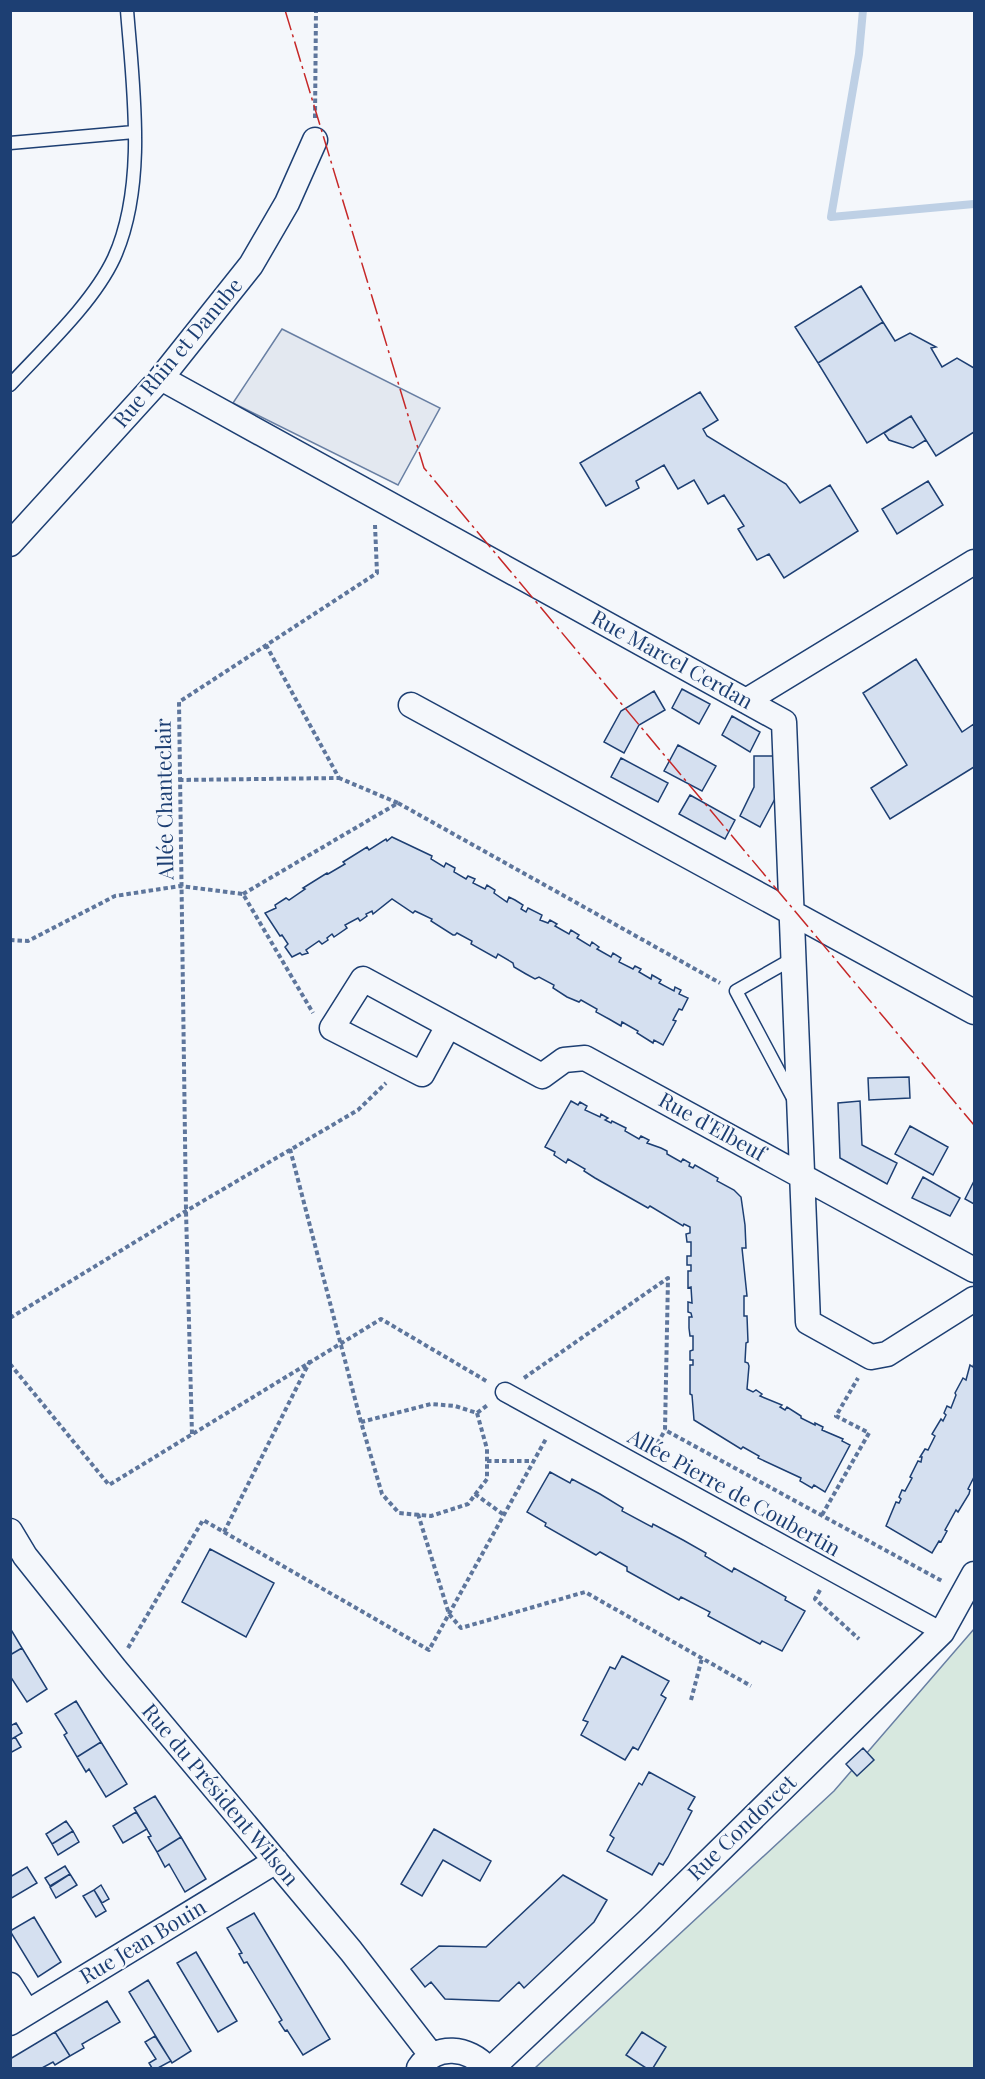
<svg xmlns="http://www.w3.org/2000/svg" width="985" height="2079" font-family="'Playfair Display',serif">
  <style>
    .green { fill: #d7e8df; stroke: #687fa3; stroke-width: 1.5 }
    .parking { fill: #e3e8f0; stroke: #687fa3; stroke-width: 1.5 }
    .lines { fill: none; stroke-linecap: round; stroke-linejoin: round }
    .stream { stroke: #bed0e5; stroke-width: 8 }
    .building { fill: #d5e0f0; stroke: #1d3f73; stroke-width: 1.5 }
    .service-casing { stroke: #1d3f73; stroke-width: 15 }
    .pedestrian-casing { stroke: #1d3f73; stroke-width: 21 }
    .minor-casing { stroke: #1d3f73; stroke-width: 27 }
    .path { stroke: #5e769c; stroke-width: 4; stroke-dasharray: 4.5 3; stroke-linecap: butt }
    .service { stroke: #f4f7fb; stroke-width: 12 }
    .pedestrian { stroke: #f4f7fb; stroke-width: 18 }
    .minor { stroke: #f4f7fb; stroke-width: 24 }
    .power { stroke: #c62828; stroke-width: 1.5; stroke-dasharray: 21 4.5 3 4.5; stroke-linecap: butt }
    .labels { text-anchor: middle; stroke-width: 4.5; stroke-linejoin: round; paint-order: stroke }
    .street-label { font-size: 21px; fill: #1d3f73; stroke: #f4f7fb }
  </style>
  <rect width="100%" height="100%" fill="#f4f7fb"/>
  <path class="green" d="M974,1629V2068H535L834,1791Z"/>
  <path class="parking" d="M282,329L440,408L398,485L233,403Z"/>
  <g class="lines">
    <path class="stream" d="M863,10L859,54L831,217L974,204"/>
  </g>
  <path class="building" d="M861,286L883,322L818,363L795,327Z
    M883,322L895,341L910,333L936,347L931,348L942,367L957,358L974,368V432L936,456L911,416L867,443L818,363Z
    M700,392L718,420L703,429L707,436L786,484L800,503L830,485L858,531L784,578L769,554L757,560L738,529L744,526L724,495L708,504L694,480L678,489L664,465L636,481L639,488L606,506L580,463Z
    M911,416L926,440L913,448L889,440L884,433Z
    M928,481L943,505L897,534L882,509Z
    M916,659L962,732L974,724V767L890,819L871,788L907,765L863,693Z
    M682,689L710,704L699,724L672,708Z
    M654,691L665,710L639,725L624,753L604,742L621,711Z
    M732,716L760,732L750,752L722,735Z
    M678,745L716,766L702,791L664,771Z
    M754,756H776L777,795L760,827L740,816L754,787Z
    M621,758L668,783L658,802L611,777Z
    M690,795L735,820L725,839L679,814Z
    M392,837L432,856L431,859L444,867L446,863L455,868L454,872L466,879L468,876L475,879L473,883L485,889L487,885L495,890L494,893L507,902L509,897L515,900L523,905L521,909L526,912L528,908L542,915L540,920L548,923L550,920L557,924L555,926L569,934L571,930L579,935L577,938L590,946L592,942L599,947L597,949L611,957L613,953L621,958L619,962L633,969L635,966L641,969L639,972L651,979L652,975L661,980L659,983L674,991L675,987L681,990L679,994L688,998L682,1010L679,1009L673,1020L676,1021L663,1045L654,1040L653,1043L637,1033L638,1031L622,1022L621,1026L609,1019L596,1012L597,1009L581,1000L579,1002L567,997L553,988L554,985L539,977L535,979L526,974L514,967L513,963L498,954L496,958L471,944L472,941L457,933L455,935H453L431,921L432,919L415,911L413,913L392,899L373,914L372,911L366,914L367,916L360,921L358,918L345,925L347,928L334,937L332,934L327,938L328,940L322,944L319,941L306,950L308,953L302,955L300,953L292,957L285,947L288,944L282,935L280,936L265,913L276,908L275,905L286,898L289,900L305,889L303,888L327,873L328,874L345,864L343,862L367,847L369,850L386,839L387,841Z
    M909,1077L910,1098L869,1100L868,1078Z
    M571,1101L578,1105L580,1102L587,1106L585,1110L600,1117L601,1114L608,1118L605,1120L611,1123L612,1121L626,1128L625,1131L639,1139L641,1136L649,1140L647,1143L661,1148L667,1151V1154L681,1162L683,1159L690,1163L689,1166L693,1168L695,1165L718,1178L717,1181L734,1190L741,1197L745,1225L746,1248H742L747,1296H744V1316H747L748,1342L746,1343L745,1362L748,1363L749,1366L747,1389L753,1392L756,1390L762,1394L760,1396L782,1405L780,1407L785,1410L787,1407L801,1416V1418L815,1425V1423L823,1427L822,1430L843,1439L842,1441L850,1445L825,1492L814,1485L812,1488L800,1481L801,1478L758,1458L759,1456L743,1447L741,1449L694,1420L692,1395L690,1394V1365H693V1360H690V1351L693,1350V1336H690L689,1328V1317H692L691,1313L688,1312V1302L692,1303L691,1287L688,1288V1271H691V1265H687V1256H691V1242H687L686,1234L690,1233V1227L684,1224L683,1226L650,1206L648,1208L595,1178L584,1171L585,1169L568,1159L566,1163L554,1155L555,1152L545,1147Z
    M860,1101L862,1145L897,1163L887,1184L840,1158L838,1103Z
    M910,1126L948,1147L933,1175L895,1154Z
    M923,1177L960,1198L950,1216L912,1198Z
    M974,1181V1204L965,1199Z
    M974,1363V1477L968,1489L970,1490L969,1494L958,1512L956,1510L945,1530L947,1531L941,1542L939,1541L932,1553L886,1526L896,1502L899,1503L901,1499L899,1497L902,1490L905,1491L912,1478L910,1477L918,1461L921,1462L922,1457H920L925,1449L928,1450L935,1436L932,1434L941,1419L943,1421L946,1415L944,1413L947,1406L951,1408L956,1395L955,1393L963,1378L966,1380L970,1365L973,1367Z
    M550,1472L570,1483L572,1479L600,1494L623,1508L622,1511L652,1527L653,1524L683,1540L706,1553L705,1556L732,1572L734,1568L786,1597L785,1600L805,1611L782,1651L762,1641L760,1644L708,1616L710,1612L681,1597L679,1600L627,1571V1567L600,1552L596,1555L545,1526L546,1523L527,1512Z
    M210,1549L274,1583L246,1637L182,1602Z
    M10,1628L22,1648L10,1655Z
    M22,1648L47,1689L27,1702L10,1676V1655Z
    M622,1656L669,1681L661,1695L666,1698L638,1750L633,1747L625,1760L581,1735L588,1722L583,1720L610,1667L615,1669Z
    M76,1701L101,1742L77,1757L64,1735L67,1733L55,1714Z
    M16,1723L22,1733L10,1740V1726Z
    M15,1737L21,1747L10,1753V1740Z
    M101,1742L127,1784L106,1797L89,1769L86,1772L77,1757Z
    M863,1748L874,1760L857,1776L846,1764Z
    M649,1772L695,1797L688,1809L692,1811L668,1857L663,1865L659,1863L652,1875L607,1851L614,1838L610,1835L639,1783L642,1785Z
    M155,1796L181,1837L157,1852L148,1837L151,1836L134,1808Z
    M136,1812L147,1829L123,1843L113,1826Z
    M66,1821L73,1831L52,1844L46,1834Z
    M434,1829L491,1861L480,1881L443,1860L422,1896L401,1884Z
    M73,1831L79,1842L58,1855L52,1844Z
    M181,1837L206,1879L185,1892L169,1864L165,1867L157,1852Z
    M65,1866L70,1874L50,1886L45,1878Z
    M27,1867L37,1883L10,1899V1877Z
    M70,1874L77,1885L56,1898L50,1887Z
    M563,1875L607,1900L594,1922L524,1988L519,1982L499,2001L445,1999L431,1982L425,1987L411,1969L439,1946L486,1947Z
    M101,1885L109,1899L102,1903L94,1890Z
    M94,1890L106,1911L96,1917L83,1896Z
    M254,1913L330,2039L303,2055L287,2030L285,2031L279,2022L282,2020L247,1962L244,1963L239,1954L242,1953L227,1928Z
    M34,1917L61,1962L38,1977L10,1931Z
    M196,1952L237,2021L218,2032L177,1963Z
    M148,1980L191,2051L172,2063L129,1992Z
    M107,2001L120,2022L82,2044L84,2048L70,2056L55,2032Z
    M55,2032L70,2056L55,2065L53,2062L42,2068H10V2059Z
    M642,2032L666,2047L653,2068H646L626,2055Z
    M155,2036L171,2061L158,2068H152L149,2063L156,2059L145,2042Z"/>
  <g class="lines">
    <g class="service-casing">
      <path id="service" d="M10,143L134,132
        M10,385C44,348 93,303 114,258C147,185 133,88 127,10
        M794,958L736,991L794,1100"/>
    </g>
    <g class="pedestrian-casing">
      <path id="pedestrian" d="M505,1392L942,1632"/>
    </g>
    <g class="minor-casing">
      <path id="minor" d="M161,378L784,722L808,1322L871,1357L887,1354L974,1299
        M10,544L161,378L251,265L287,203L315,140
        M746,701L974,562
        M411,705L974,1012
        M448,1026L422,1074L332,1028L363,979L542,1076L564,1060L585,1058L974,1270
        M10,1531L25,1556L115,1669L351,1951L432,2056
        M10,1985L27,2012
        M10,2023L276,1861
        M419,2068C436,2043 469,2047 487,2068
        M492,2068L648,1921L942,1632L974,1574"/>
    </g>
    <path class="path" d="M315,118L316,10
      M179,780L339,778L266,645
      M398,803L720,983
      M243,894L398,803L339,778
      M10,940L28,941L115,896L180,886L243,894L313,1013
      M290,1149L361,1422
      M10,1318L186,1211L358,1110L386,1083
      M10,1364L109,1485L381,1319L488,1382
      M524,1378L668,1278L665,1430L942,1581
      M477,1413L487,1449V1479L468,1504L431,1516L399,1513L382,1494L361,1422L431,1404L455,1406L477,1413L489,1404
      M192,1434L186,1211L179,702L377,573L375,525
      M654,1450L665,1430
      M487,1461H533
      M475,1494L504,1515
      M418,1514L449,1614L461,1628L585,1592L751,1686
      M822,1515L869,1433L836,1416L858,1378
      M224,1532L310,1361
      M820,1590L815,1599L859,1639
      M128,1648L203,1520L429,1650L547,1437
      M691,1700L702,1658"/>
    <use href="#service" class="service"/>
    <use href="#pedestrian" class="pedestrian"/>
    <use href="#minor" class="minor"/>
    <path class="power" d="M285,10L424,468L974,1125"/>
  </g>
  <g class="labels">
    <g class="street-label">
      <text transform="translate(178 353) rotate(-50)" y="7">Rue Rhin et Danube</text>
      <text transform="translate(672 660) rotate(29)" y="7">Rue Marcel Cerdan</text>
      <text transform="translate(165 799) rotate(-91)" y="7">Allée Chanteclair</text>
      <text transform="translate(712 1127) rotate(29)" y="7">Rue d'Elbeuf</text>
      <text transform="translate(734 1493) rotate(29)" y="7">Allée Pierre de Coubertin</text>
      <text transform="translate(220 1795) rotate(50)" y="7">Rue du Président Wilson</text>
      <text transform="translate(742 1828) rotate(-44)" y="7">Rue Condorcet</text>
      <text transform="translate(143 1942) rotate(-31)" y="7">Rue Jean Bouin</text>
    </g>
  </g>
  <rect width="985" height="2079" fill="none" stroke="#1d3f73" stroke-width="24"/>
</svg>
